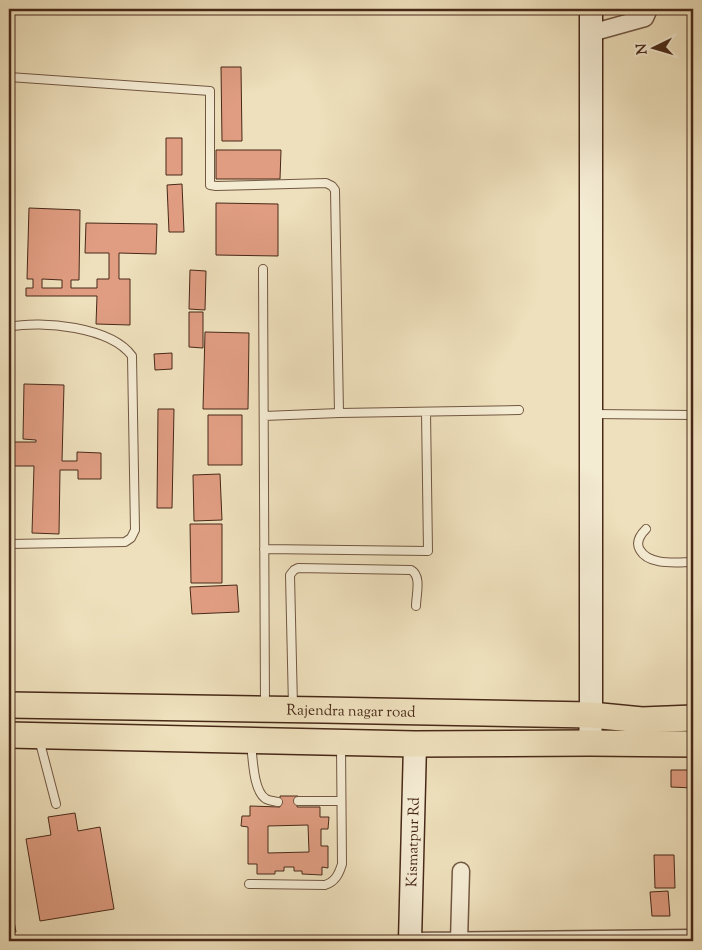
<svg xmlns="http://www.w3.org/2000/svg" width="702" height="950" font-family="'Sorts Mill Goudy',serif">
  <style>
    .building { fill: #e09d82; stroke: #482918; fill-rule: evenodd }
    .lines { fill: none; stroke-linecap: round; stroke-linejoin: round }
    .lane-casing { stroke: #725741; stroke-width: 10 }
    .street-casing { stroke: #725741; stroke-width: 19 }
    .secondary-casing { stroke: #482918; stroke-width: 25 }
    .primary-casing { stroke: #482918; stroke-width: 28 }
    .lane { stroke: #f4ebd3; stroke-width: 8 }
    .street { stroke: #f4ebd3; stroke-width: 16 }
    .secondary { stroke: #f4ebd3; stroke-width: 22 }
    .primary { stroke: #eee0bc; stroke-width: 25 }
    .labels { text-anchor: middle; stroke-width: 4; stroke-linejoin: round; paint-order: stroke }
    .street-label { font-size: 15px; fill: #482918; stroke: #f4ebd3 }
  </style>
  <rect width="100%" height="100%" fill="#eee0bc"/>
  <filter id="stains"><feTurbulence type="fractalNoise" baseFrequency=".004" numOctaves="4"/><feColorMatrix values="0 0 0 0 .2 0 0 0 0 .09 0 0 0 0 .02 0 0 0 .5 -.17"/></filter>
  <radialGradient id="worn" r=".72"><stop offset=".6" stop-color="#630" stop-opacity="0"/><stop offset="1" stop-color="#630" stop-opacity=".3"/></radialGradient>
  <path class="building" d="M221,67H241L242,141H222Z
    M166,138H182V175H166Z
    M216,150H281L280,179H216Z
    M182,184L184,232H169L167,185Z
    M216,203L278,204V256L216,255Z
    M29,208L80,210L79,280H71V288H97V279H109V253H85L86,223L157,224L156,254L119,253V279H130V325L96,324L97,296H26V288H33V279H27ZM42,279L62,280V288H42Z
    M190,270L206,271L205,310L189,309Z
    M189,312H203V348L189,347Z
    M205,332L249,333L248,409H203Z
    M172,353V369L155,370L154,354Z
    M24,384L64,385L62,461H77V452L101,453V479H78V470H60L59,534L32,533L34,466H9V442H36V440L23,439Z
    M158,409H174L172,508H157Z
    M208,415H242V465H208Z
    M220,474L222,520L194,521L193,475Z
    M190,524H222V583H191Z
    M237,585L239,612L192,614L190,587Z
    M671,770H693V788L671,787Z
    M280,796H298L297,807H320V817H329L328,829H321V846H328V868L322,867V875L302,874V871H294V867H284V871H275V874H257V864H248V827L241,826L242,816H250V806L280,807ZM308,825L309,852L268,853V826Z
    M75,813L78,831L100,827L114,909L40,921L26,839L51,835L48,817Z
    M654,855H674L675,888H655Z
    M668,891L670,916H652L650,892Z
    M9,894L16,932L9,933Z"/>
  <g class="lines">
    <g class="lane-casing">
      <path id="lane" d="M9,77L210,91V185L216,186L326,183L332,186L335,190L339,413
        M263,269L265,705
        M9,327C42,320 111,327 132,356L135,530L131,538L125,542L9,544
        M593,414L693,415
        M264,416L339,413L519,410
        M646,529C640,535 635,542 640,550C649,566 677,562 693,562
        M264,549L428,551L426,412
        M293,707L290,575L294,570L298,568L411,570C422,576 416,595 416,606
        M39,739L56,804
        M251,744C253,758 253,791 266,799C270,801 274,801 278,802
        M298,801H341
        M249,884L325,885C335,882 339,874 342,864L341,746"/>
    </g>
    <g class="street-casing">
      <path id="street" d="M591,33L645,18L649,9
        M410,941L693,938
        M459,941L461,871"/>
    </g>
    <g class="secondary-casing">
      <g id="secondary">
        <path d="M590,743L591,715V9"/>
        <path id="s1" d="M410,941L415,744"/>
      </g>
    </g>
    <g class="primary-casing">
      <g id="primary">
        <path id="s2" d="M9,705L323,710L591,715L642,720L693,718"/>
        <path d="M9,735L415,744L590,743L693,744"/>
      </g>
    </g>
    <use href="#lane" class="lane"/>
    <use href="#street" class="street"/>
    <use href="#secondary" class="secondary"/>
    <use href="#primary" class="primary"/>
  </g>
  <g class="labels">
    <g class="street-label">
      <text dy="5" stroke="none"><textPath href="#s2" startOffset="342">Rajendra nagar road</textPath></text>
      <text dy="5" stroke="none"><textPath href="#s1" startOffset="99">Kismatpur Rd</textPath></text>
    </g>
  </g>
  <rect width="702" height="950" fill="none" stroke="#eee0bc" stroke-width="30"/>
  <rect x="10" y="10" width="682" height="930" fill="none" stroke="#482918" stroke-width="2.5"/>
  <rect x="15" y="15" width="672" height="920" fill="none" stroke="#482918"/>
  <g transform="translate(654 48) rotate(265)" stroke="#f4ebd3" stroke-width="4" paint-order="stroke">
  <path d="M0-4L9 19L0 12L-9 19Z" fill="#482918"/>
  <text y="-8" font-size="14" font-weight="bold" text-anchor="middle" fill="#482918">N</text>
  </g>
  <rect width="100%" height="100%" filter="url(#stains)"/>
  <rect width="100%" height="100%" fill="url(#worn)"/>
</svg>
